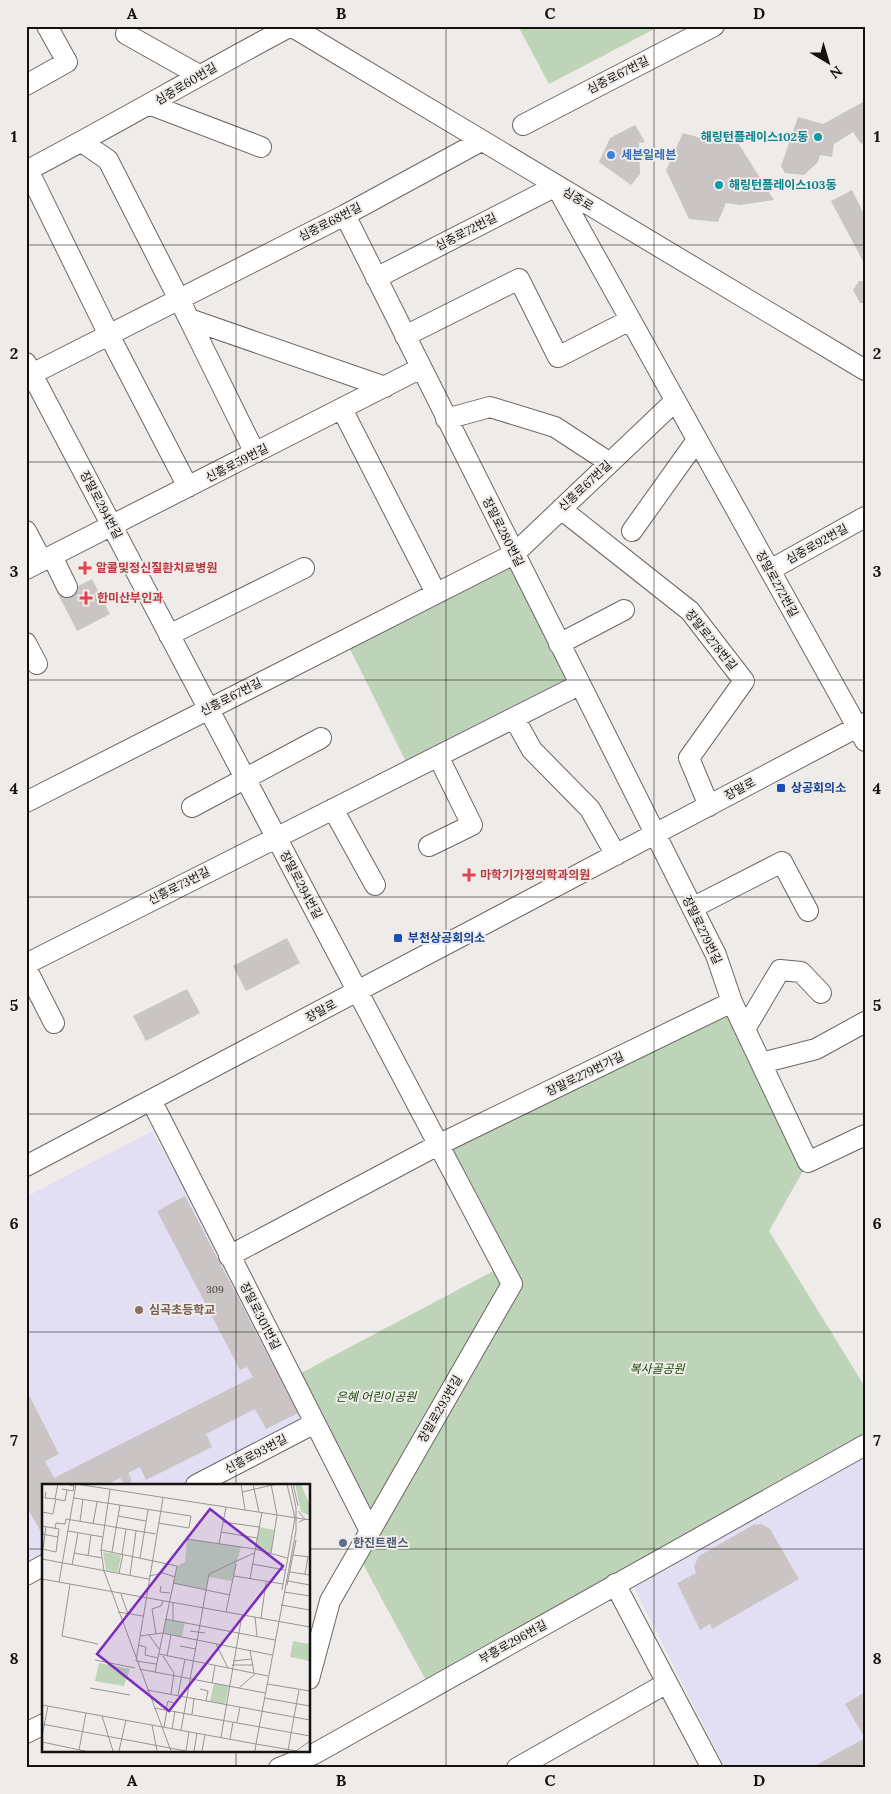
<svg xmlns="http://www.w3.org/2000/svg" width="891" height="1794" font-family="Lora,'Noto Sans KR',serif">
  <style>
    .education { fill: #e2def4 }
    .green { fill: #bed4b8 }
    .building { fill: #cac5c4 }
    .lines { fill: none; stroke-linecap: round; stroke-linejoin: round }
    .minor-casing { stroke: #6b6765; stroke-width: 22 }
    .minor { stroke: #fff; stroke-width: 20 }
    .grid { fill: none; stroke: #131211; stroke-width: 1; stroke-opacity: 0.55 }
    .culture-dot { fill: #0f9aa8; stroke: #efebe8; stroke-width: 2 }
    .shop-dot { fill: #3f7fe0; stroke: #efebe8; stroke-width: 2 }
    .health-dot { fill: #e0444e; stroke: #efebe8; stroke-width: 2 }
    .transit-dot { fill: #1a4fb4; stroke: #efebe8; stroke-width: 2 }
    .education-dot { fill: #8d6e63; stroke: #efebe8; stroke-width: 2 }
    .service-dot { fill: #5c6f8a; stroke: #efebe8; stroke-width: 2 }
    .labels { text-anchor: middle; stroke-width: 4; stroke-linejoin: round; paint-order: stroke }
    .number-label { font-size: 10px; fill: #413f3e }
    .street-label { font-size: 12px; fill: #131211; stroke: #efebe8 }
    .culture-label { font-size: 12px; font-weight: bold; fill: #0d838f; stroke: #efebe8; text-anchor: end }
    .shop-label { font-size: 12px; font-weight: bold; fill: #366cbe; stroke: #efebe8; text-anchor: start }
    .health-label { font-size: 12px; font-weight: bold; fill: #be3a42; stroke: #efebe8; text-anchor: start }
    .transit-label { font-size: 12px; font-weight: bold; fill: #164399; stroke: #efebe8; text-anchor: start }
    .education-label { font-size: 12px; font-weight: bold; fill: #785e54; stroke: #efebe8; text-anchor: start }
    .park-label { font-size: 12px; font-style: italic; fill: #174708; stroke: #efebe8 }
    .service-label { font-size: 12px; font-weight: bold; fill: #4e5e75; stroke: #efebe8; text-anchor: start }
    .inset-road { fill: none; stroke: #979492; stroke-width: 1 }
    .view { fill: #7b2cbf; fill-opacity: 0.15; stroke: #7b2cbf; stroke-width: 2.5 }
    .inset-edge { fill: none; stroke: #131211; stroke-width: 2.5 }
    .neatline { fill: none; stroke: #131211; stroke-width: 2 }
    .grid-label { font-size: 16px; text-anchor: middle; font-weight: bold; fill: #131211 }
  </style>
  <rect width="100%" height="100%" fill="#efebe8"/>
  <path class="education" d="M152,1131L315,1423L196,1485H44V1565L31,1572L26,1562V1197Z
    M865,1452V1768H725L632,1583Z"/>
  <path class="green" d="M518,26H660L549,84Z
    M514,554L579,685L410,770L345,639Z
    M732,1002L808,1162L769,1231L865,1387V1446L430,1688L357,1553L512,1284L438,1145Z
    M499,1268L505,1286L371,1515L301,1373Z"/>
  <path class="building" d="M865,101V142L861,144L853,132L834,144L832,157L820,155L818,162L804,175L785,173L781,166L798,117L823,124Z
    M635,125L645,142L639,143L640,174L631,185L599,162L610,138Z
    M683,133L712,141L733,135L774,200L740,205L726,203L718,222L689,219L666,170Z
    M852,190L865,216V265L831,201Z
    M859,281H865V303H860L853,290Z
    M92,579L110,614L77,631L59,596Z
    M287,938L300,963L246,991L233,966Z
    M187,989L200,1013L146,1041L133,1016Z
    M185,1196L298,1413L266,1429L255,1409L206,1434L212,1447L146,1480L140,1467L128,1473L132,1481L125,1485L120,1478L106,1485H44V1537L26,1506V1389L59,1454L45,1461L54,1478L253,1377L247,1367L240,1370L157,1211Z
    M761,1524L770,1529L799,1579L712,1629L710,1624L700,1630L677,1583L696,1573L694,1566L699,1556L753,1525Z
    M865,1692V1768H811L865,1738L845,1704Z"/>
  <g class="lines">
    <g class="minor-casing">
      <path id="minor" d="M126,34L199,75
        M26,85L67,62L47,26
        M151,105L261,147
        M523,125L714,26
        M82,142L108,160L189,319L385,387
        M28,170L109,335L188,487
        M26,171C116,124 202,73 291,26L865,370
        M345,215L716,955L732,1002L808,1162L865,1135
        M376,278L556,186L865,741
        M189,319L255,453
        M405,336L519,279L558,357L630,320
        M26,363L512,1284L330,1601L309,1679
        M26,377L345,215L481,141
        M342,409L436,593
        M446,419L490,407L555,427L610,463
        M561,509L690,611L744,681L689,758L709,806
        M26,531L42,561
        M632,531L697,440
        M52,556L67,587
        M26,569L421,368
        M770,570L865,517
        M169,635L304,568
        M26,643L37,664
        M559,644L624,610
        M514,718L532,750L590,809L616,855
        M26,802L514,554L675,401
        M192,807L321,738
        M333,809L375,885
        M429,846L472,825L438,756
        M692,908L782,862L808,911
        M26,964L579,685
        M26,968L54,1023
        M745,1029L780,970L801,972L821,993
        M761,1063L816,1049L865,1022
        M151,1100L370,1531
        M26,1166L865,723
        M229,1256L438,1145L732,1002
        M196,1485L315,1423
        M26,1575L44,1565
        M615,1584L712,1768
        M26,1733L44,1724
        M279,1768L314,1754L865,1445
        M517,1768L667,1683"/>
    </g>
    <use href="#minor" class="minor"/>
  </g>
  <path class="grid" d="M236,26V1485M446,26V1768M654,26V1768M26,245H865M26,462H865M26,680H865M26,897H865M26,1114H865M26,1332H865M26,1549H44M309,1549H865M236,1750V1768"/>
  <g class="culture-dot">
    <circle cx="818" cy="137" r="5"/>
    <circle cx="719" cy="185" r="5"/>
  </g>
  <circle class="shop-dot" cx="611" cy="155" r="5"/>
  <g class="health-dot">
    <path d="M82.5 560.5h5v5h5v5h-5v5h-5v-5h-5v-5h5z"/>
    <path d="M83.5 590.5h5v5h5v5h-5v5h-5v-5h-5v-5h5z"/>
    <path d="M466.5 867.5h5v5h5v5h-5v5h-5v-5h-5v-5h5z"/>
  </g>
  <g class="transit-dot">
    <rect x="776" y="783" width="10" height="10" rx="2.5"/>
    <rect x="393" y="933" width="10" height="10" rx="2.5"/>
  </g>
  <circle class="education-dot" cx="139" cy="1310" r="5"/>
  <circle class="service-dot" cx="343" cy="1543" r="5"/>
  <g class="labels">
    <g class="number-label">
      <text x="215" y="1293">309</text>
    </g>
    <g class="street-label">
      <text transform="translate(618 75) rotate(-27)" y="4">심중로67번길</text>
      <text transform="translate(186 84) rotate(-31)" y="4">심중로60번길</text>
      <text transform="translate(578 199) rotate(31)" y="4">심중로</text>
      <text transform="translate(330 222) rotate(-27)" y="4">심중로68번길</text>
      <text transform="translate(466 232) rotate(-27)" y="4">심중로72번길</text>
      <text transform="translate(237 463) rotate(-27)" y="4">신흥로59번길</text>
      <text transform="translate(585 486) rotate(-43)" y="4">신흥로67번길</text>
      <text transform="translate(101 505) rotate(62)" y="4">장말로294번길</text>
      <text transform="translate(503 532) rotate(63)" y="4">장말로280번길</text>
      <text transform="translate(817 544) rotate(-29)" y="4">심중로92번길</text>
      <text transform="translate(777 584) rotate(61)" y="4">장말로272번길</text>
      <text transform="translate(711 640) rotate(51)" y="4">장말로278번길</text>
      <text transform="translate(231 697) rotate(-27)" y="4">신흥로67번길</text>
      <text transform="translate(740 789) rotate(-28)" y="4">장말로</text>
      <text transform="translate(301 885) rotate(62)" y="4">장말로294번길</text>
      <text transform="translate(179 886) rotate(-27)" y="4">신흥로73번길</text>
      <text transform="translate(702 930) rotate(64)" y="4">장말로279번길</text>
      <text transform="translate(321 1011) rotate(-28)" y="4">장말로</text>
      <text transform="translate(585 1074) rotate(-26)" y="4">장말로279번가길</text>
      <text transform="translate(260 1316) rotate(63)" y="4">장말로301번길</text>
      <text transform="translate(440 1409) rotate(-60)" y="4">장말로293번길</text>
      <text transform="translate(256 1454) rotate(-28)" y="4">신흥로93번길</text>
      <text transform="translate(513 1642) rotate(-29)" y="4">부흥로296번길</text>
    </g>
    <g class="culture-label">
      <text x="808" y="141">해링턴플레이스102동</text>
      <text x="729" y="189" text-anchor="start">해링턴플레이스103동</text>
    </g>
    <g class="shop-label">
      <text x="621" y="159">세븐일레븐</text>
    </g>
    <g class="health-label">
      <text x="96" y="572">알콜및정신질환치료병원</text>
      <text x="97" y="602">한미산부인과</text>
      <text x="480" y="879">마학기가정의학과의원</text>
    </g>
    <g class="transit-label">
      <text x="791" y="792">상공회의소</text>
      <text x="408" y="942">부천상공회의소</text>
    </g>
    <g class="education-label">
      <text x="149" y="1314">심곡초등학교</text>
    </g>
    <g class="park-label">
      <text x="657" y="1373">복사골공원</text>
      <text x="376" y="1401">은혜 어린이공원</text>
    </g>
    <g class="service-label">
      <text x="353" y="1547">한진트랜스</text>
    </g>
  </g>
  <g transform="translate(42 1484)">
    <rect width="268" height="268" fill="#efebe8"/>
    <path d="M253,0H259L267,19V31L259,28ZM217,43L232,46L229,69L213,65ZM145,55L199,63L190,97L167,93L164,106L131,99L135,82L143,78ZM61,68L79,71L76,88L64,86ZM123,135L143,138L140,153L121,149ZM251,157L267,160V177L248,173ZM57,179L88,185L82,202L53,197ZM172,199L187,202L183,220L168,217Z" fill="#bed4b8"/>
    <path class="inset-road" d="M199,0L203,26M211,0L217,28M251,0L256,22M20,5L31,7L32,2L24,0M68,6L59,66L62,87L129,267M200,8L235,0M32,14L149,32L147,44L116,39M13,15L16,0M14,15L23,17L25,6M256,27L263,35L257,38M0,28L11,30L12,24L14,15L3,14L4,8M76,32L104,37M38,37L41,15M181,38L217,43M51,40L55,18M0,42L17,45L14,68L0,65M13,45L14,39L23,40L24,35L114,50M26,47L61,53M179,48L215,54M0,50L16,53M145,55L213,65L245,74M177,60L184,23M1,65L4,43M59,66L135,82L113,188M70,68L78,21M32,69L60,74M229,69L235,31L229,0M80,70L84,45M251,71L268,73M46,72L49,51M98,74L106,26M0,75L107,95M210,80L243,86M30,81L36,49M248,88L268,91M77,89L81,70M263,90L266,73M88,91L94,47M107,92L121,89L133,93M192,92L241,100M0,95L268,143M208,95L220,28M246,97L268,101M17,98L34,0L268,36M131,99L188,111M28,100L20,152L56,160M245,101L254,56M119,102L118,108L128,109M240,106L253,34L245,0M242,108L268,112M79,110L86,130M239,121L268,126M76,128L101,132M184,128L194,80M213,133L215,152M219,134L224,98M123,135L233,156M131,136V119M148,147L163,149M114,150L110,125L119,122L121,117M107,151L117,165M98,152L120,149L230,171M174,160L186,184M96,161L104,163L103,171L116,174M138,162L154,165M208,166L212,189M117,170L226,192M121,172L132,189L129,210M125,172L129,151M53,176L93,184M191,177L209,175M114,180L94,177L121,14M190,181H210M97,185L223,209M170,199L173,182M225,200L268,207M48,204L88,211M197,204L213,190M158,205L166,207L164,217M105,206L268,236M136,211L143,175M222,214L268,222M0,221L214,260L254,47V24L249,0M112,224L268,252M124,226L126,217L132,219M150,230L152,214M60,232L71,267M195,238L198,223M0,240L144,267M110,241L115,267M122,243L125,226M130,245L133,227M139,246L167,90L212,69M0,252L6,222M179,253L200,131M188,255L191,238M0,258L43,267M37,266L44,229M246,266L257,206M77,267L84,236M144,267L147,248M152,267L155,249M160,267L163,251M213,267L214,260L255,267M254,267L268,257"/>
    <path class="view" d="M168,25L241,82L127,227L55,170Z"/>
    <rect width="268" height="268" class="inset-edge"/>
  </g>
  <rect width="891" height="1794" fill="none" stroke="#efebe8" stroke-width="55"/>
  <g transform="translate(828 62) rotate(142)" stroke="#efebe8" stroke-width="4" paint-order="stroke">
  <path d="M0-4L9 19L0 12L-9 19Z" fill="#131211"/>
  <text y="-8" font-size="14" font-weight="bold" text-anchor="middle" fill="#131211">N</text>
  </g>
  <rect x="28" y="28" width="836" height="1738" class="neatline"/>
  <g class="grid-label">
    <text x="132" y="19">A</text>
    <text x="341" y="19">B</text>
    <text x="550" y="19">C</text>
    <text x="759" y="19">D</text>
    <text x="14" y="142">1</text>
    <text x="877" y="142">1</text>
    <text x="14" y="359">2</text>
    <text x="877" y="359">2</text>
    <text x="14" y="577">3</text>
    <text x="877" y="577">3</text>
    <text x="14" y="794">4</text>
    <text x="877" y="794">4</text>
    <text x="14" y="1011">5</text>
    <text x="877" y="1011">5</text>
    <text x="14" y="1229">6</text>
    <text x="877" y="1229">6</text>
    <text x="14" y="1446">7</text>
    <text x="877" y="1446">7</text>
    <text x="14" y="1664">8</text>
    <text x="877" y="1664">8</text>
    <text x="132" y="1786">A</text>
    <text x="341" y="1786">B</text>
    <text x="550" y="1786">C</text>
    <text x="759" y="1786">D</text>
  </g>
</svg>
